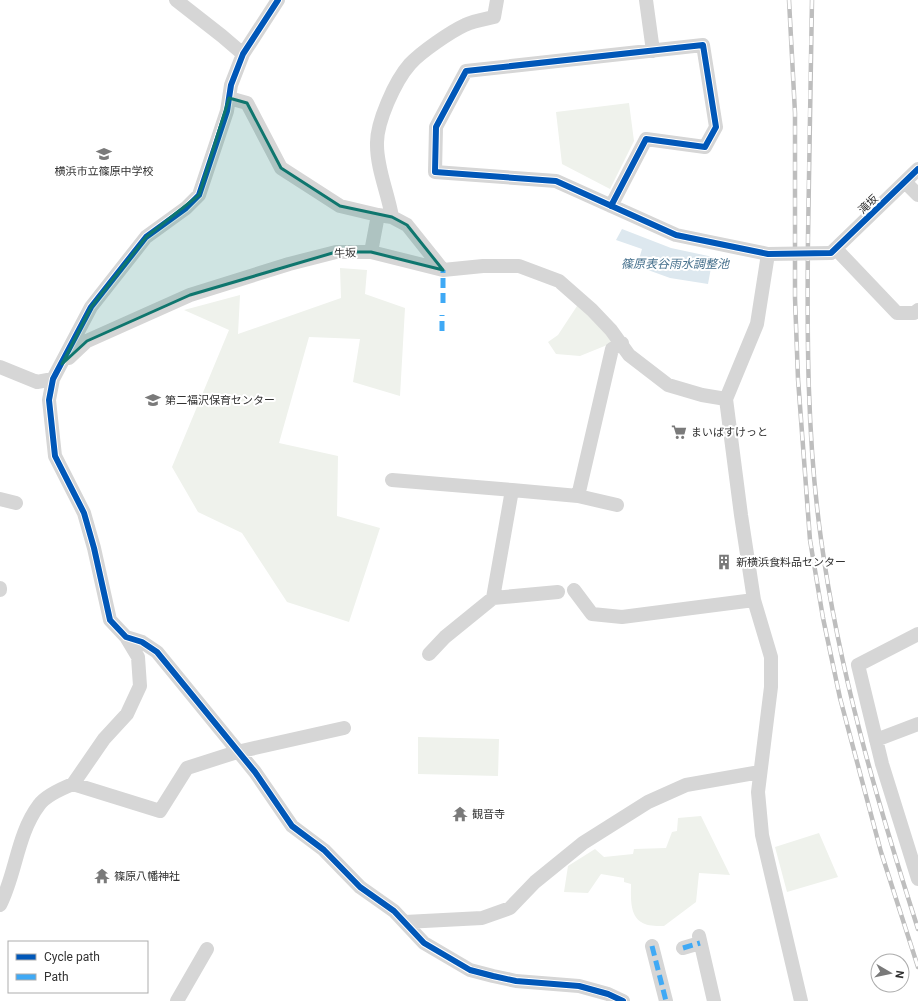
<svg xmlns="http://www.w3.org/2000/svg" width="918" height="1001" font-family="Roboto,'Noto Sans JP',sans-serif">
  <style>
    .green { fill: #eff2ec }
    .water { fill: #dde8ef }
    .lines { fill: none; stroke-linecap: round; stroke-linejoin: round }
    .street { stroke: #d6d6d6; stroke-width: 14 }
    .rail-casing { stroke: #bebebe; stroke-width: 4.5 }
    .rail { stroke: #fff; stroke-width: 3; stroke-dasharray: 9; stroke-linecap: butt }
    .street-bridge { stroke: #d6d6d6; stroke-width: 14 }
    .quiet { stroke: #3fa9f5; stroke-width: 5; stroke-dasharray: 10 5; stroke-linecap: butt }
    .cycleway-casing { stroke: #fff; stroke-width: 8 }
    .cycleway { stroke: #0057b8; stroke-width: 6 }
    .marked { fill: #0f766e; fill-opacity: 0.2; stroke: #0f766e; stroke-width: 3; stroke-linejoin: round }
    .labels { text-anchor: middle; stroke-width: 4; stroke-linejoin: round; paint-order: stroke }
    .poi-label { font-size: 11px; fill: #323232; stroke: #fff; text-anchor: start }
    .street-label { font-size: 11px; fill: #323232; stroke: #fff }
    .water-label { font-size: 12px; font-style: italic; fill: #47718d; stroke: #fff }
  </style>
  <rect width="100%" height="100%" fill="#fff"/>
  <path class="green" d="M629,103L634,141L610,189L562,164L556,112Z
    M340,268L367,270L365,294L405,308L400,396L353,382L360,339L309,337L279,443L338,456L337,516L380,528L349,622L287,602L242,533L198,512L172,467L229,330L184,310L240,295L238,334L341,298Z
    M579,303L617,341L580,356L556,354L548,342L558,335Z
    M418,737L499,739L498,776L418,774Z
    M701,816L730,875L699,873L696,902L664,926C658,926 650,926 645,924C629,918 631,898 631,884L624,882V878L601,874L588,893L564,892L568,866L595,849L604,857L633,854L634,849L666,848L672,832L677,831L678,818Z
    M819,833L838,877L787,892L775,847Z"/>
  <path class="water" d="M622,229L671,248L713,257L708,284L670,278L637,266L642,249L616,240Z"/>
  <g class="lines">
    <path class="street" d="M176,0L222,36L243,54
      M278,0L243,54L231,85L227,111L199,195L186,208L146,237L91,307L53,379L49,400L55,456L84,513L94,548L110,620L126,637L142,642L157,652L255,772L292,826L324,850L360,887L394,911L424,943L470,970L493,976L516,981L579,986L608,994L623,1001
      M646,0L653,51
      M229,98L247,103L281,168L340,206L378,215
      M905,182L918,195
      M611,206L646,139L705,147L716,127L703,45L466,71L436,127L435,172L556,181L676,235L768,254L757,324L726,399L741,515L754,600L771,657V687L758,792L762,835L801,1001
      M392,217L407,225L443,270
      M836,249L897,313H914L918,310
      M371,252L378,215L392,217C388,193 377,169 377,145C376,123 395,81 410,64C421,52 450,32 465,25C473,21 485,19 494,17L497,0
      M831,253L918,169
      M69,358L87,341L190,295L289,264L336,252H371L443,270L483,266H519L559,281L592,310L611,330L629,355L668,385L702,395L726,399
      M0,367L37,382L53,379
      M392,480L512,490
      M578,496L612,349L622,343
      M0,499L16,503
      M0,588V590
      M574,590L592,614L622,617L754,600
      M493,598L512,490L578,496L617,505
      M918,634L858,665L882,764L918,879
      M429,654L445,637L493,598L558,592
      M876,740L918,724
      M73,784L104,739L127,714L140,686L138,657L126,637
      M0,905C16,874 17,834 39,805C46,795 63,788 73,784L160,811L187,768L237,752L344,728
      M405,922L482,918L510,908L535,882L583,843L648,802L686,785L760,772
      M699,936L714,1001
      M652,946L666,1001
      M683,948L700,943
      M177,1001L207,949"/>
    <g class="rail-casing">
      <path id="rail" d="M789,0L795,113V298L798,379L810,540L823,618L840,698L881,852L918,967
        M812,0C810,79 809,158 808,237C807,337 807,439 821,539C839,672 877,801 918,929"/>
    </g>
    <use href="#rail" class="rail"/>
    <path class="street-bridge" d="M768,254L831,253"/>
    <path class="quiet" d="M443,303V270
      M442,331V315
      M652,946L666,1001
      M683,948L700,943"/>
    <g class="cycleway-casing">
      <path id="cycleway" d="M278,0L243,54L231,85L227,111L199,195L186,208L146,237L91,307L53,379L49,400L55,456L84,513L94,548L110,620L126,637L142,642L157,652L255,772L292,826L324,850L360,887L394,911L424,943L470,970L493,976L516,981L579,986L608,994L623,1001
        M611,206L646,139L705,147L716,127L703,45L466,71L436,127L435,172L556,181L676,235L768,254L831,253L918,169"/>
    </g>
    <use href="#cycleway" class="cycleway"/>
  </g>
  <path class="marked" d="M229,98L247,103L281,168L340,206L392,217L407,225L443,270L371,252H336L190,295L87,341L62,364L91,307L146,237L199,195Z"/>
  <defs>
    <g id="school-bare" transform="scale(1.2)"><path d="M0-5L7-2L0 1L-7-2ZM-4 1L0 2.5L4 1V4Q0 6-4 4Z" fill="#7a7a7a" stroke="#fff" stroke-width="2.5" paint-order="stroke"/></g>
    <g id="supermarket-bare" transform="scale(1.2)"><path d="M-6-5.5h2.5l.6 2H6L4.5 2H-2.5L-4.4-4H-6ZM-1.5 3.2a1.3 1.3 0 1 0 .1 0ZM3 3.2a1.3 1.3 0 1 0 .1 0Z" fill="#7a7a7a" stroke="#fff" stroke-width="2.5" paint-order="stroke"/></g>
    <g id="building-bare" transform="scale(1.2)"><path d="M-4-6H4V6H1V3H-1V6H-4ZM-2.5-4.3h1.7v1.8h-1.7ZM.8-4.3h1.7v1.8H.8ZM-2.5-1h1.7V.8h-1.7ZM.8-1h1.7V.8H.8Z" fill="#7a7a7a" stroke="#fff" stroke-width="2.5" paint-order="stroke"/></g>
    <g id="temple-bare" transform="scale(1.2)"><path d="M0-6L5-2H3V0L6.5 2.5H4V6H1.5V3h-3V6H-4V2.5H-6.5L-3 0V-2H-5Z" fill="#7a7a7a" stroke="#fff" stroke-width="2.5" paint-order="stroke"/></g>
  </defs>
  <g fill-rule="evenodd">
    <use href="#school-bare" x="104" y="154"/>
    <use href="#school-bare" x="153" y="400"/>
    <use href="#supermarket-bare" x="679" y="432"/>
    <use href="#building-bare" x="724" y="562"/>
    <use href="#temple-bare" x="460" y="814"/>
    <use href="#temple-bare" x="102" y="876"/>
  </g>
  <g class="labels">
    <g class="poi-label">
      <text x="104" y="175" text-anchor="middle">横浜市立篠原中学校</text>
      <text x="165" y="404">第二福沢保育センター</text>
      <text x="691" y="436">まいばすけっと</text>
      <text x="736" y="566">新横浜食料品センター</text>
      <text x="472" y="818">観音寺</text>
      <text x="114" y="880">篠原八幡神社</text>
    </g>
    <g class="street-label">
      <text transform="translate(868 204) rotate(-44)" y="4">滝坂</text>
      <text transform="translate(345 253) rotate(-3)" y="4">牛坂</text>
    </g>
    <g class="water-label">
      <text x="675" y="268">篠原表谷雨水調整池</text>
    </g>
  </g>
  <rect x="8" y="941" width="140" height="52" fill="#ffffff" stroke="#adadad"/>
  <rect x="16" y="954" width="20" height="6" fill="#0057b8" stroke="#adadad"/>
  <text x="44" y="961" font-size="12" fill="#323232">Cycle path</text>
  <rect x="16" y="974" width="20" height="6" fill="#3fa9f5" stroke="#adadad"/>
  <text x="44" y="981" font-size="12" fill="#323232">Path</text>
  <g transform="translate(890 973) rotate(99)"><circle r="19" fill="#ffffff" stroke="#adadad"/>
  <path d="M0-3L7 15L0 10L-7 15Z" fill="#7a7a7a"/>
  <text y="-6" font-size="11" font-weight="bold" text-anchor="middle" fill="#323232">N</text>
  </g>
</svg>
